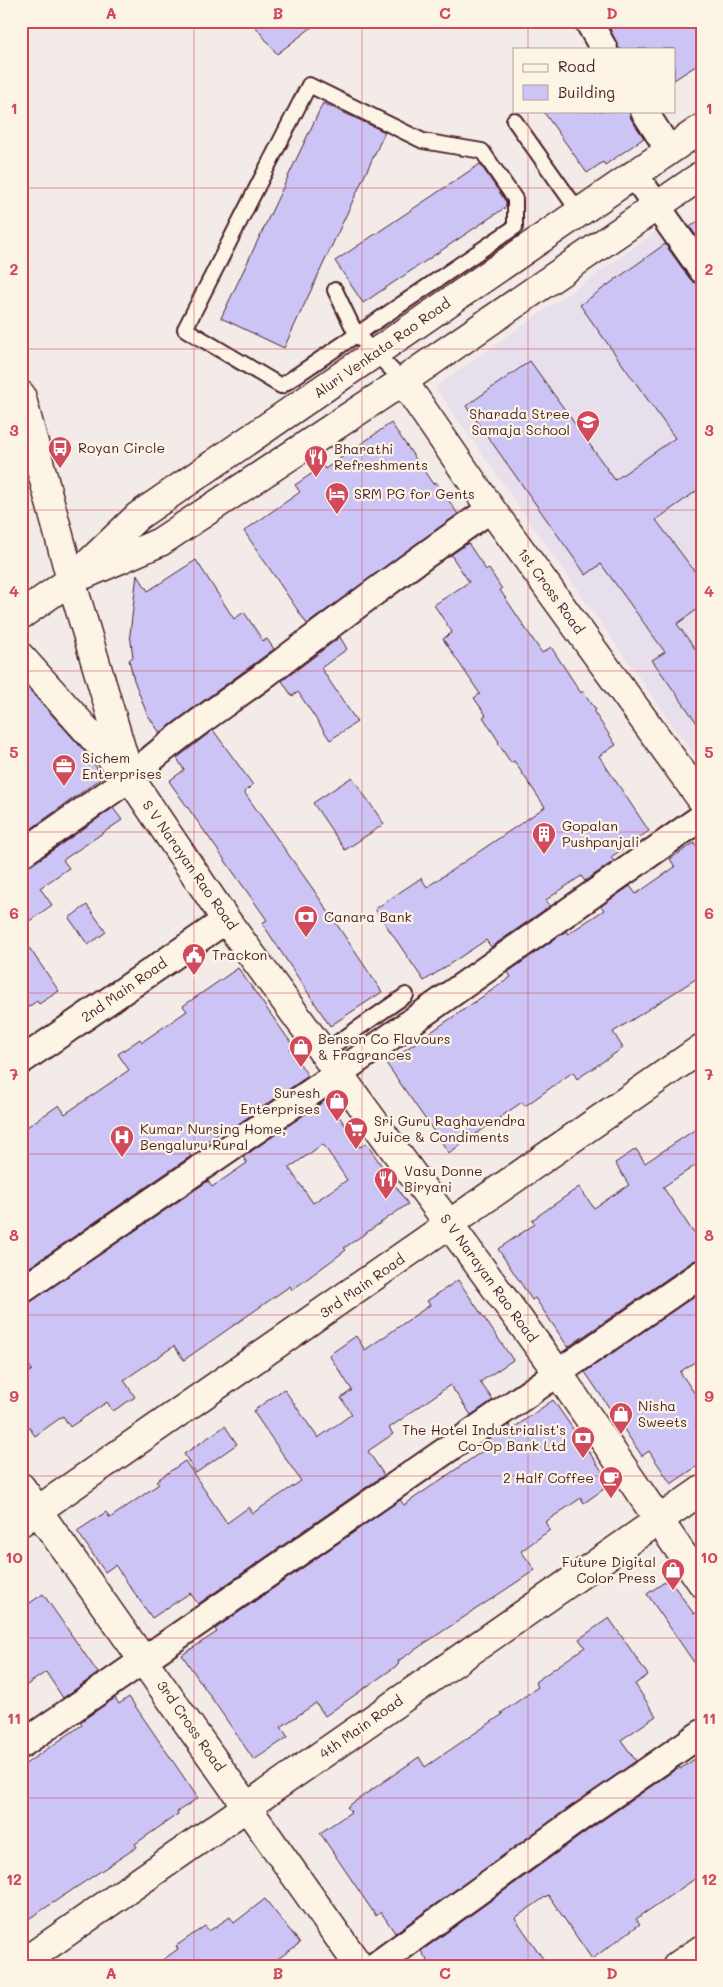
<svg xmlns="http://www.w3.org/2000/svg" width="723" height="1987" font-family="Mali,sans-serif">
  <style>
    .built { fill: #e8dfec }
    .building { fill: #cdc4f6; stroke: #4a1f2b; fill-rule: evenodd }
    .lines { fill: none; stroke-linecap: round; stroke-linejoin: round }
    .lane-casing { stroke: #4a1f2b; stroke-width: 18 }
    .street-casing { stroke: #4a1f2b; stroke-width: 30 }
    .secondary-casing { stroke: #4a1f2b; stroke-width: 31 }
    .primary-casing { stroke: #4a1f2b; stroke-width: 31 }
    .lane { stroke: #fcf5e5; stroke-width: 14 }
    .street { stroke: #fcf5e5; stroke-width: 26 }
    .secondary { stroke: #fcf5e5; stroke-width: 28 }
    .primary { stroke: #fcf5e5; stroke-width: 28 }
    .grid { fill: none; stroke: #d1495b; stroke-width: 1; stroke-opacity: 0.55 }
    .labels { text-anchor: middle; stroke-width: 4.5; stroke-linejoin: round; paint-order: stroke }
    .street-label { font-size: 14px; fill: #4a1f2b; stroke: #fcf5e5 }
    .poi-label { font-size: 14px; fill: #4a1f2b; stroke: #fcf5e5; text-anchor: start }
    .neatline { fill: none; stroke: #d1495b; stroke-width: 2 }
    .grid-label { font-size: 16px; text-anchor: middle; font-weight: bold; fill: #d1495b }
  </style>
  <rect width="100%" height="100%" fill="#f3ebe8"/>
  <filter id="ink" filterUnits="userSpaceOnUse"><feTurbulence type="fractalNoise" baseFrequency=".02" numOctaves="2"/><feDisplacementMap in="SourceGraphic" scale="10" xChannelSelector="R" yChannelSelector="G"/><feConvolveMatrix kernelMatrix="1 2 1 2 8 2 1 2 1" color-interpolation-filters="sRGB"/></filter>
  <g filter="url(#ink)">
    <path class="built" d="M659,230L702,291V767L435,387Z"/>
    <path class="building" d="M251,21H320L277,54Z
      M621,21H702V62L674,80V49H619L610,29Z
      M323,103L385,132L284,348L221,318Z
      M543,111H629L631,119L644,138L605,165L603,162L587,173Z
      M480,164L506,202V207L363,303L335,261Z
      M702,218V244L690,227Z
      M665,244L690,279L695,283L702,285V487L656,520L702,581V606L677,624L702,658V730L652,660L665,652L601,564L586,575L466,406L530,361L615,480L675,438L580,305Z
      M391,423L433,484L436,482L458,514L307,624L244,531L300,492L295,485L323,466L325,469Z
      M468,543L486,570L489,569L502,589L500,590L542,653L551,647L581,693L583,691L596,710L594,712L616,745L599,756L649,831L611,857L614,861L585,881L581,876L546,900L550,906L491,947L486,940L424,981L375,909L421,878L427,887L545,807L514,761L511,763L498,743L499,742L483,717L486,715L474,698L480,694L443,639L452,632L434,605L469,582L451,555Z
      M196,560L234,619L244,612L263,641L267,639L274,649L160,733L147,714L134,680L129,660L133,657L130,634L137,574L148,591Z
      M340,637L347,649L321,668L357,722L330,740L298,692L292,696L282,681Z
      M27,687L87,754L103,777L21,836V691Z
      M213,730L253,785L244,792L313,889L382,992L330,1026L262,923L267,920L169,781L184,770L177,758Z
      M352,777L384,824L345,850L313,803Z
      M113,808L122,820L63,860L69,868L40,888L52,905L21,927V869L30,866Z
      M694,843L702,856V975L613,1032L623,1048L577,1079L573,1072L525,1106L522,1102L449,1153L386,1063L511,977L508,972L566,931L568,934L604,910L601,906L630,886L636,894L675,867L670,859Z
      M87,905L106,932L88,945L69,918Z
      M21,936L59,991L39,1004L37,1001L21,1012Z
      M238,968L294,1047L290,1049L308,1076L225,1133L224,1130L189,1153L191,1156L21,1273V1131L59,1105L65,1114L129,1070L118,1054L140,1039L142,1042L187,1011L183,1006Z
      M327,1099L360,1147L366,1143L408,1204L344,1248L346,1250L292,1290L290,1286L184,1360L174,1346L124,1380L135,1397L113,1411L107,1402L70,1427L63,1416L35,1436L21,1416V1378L32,1370L21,1354V1306L29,1303L208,1181L212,1187L247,1163L243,1157ZM323,1144L347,1180L313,1203L289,1168Z
      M702,1125V1161L663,1187L693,1232L702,1226V1258L693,1261L568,1347L535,1298L532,1300L498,1249L535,1224L532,1220L579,1187L594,1208L629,1185L615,1163L636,1149L645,1163Z
      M458,1280L513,1360L480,1382L493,1400L471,1415L450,1385L389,1428L393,1434L368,1451L384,1475L198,1604L190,1593L152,1618L115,1565L105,1572L77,1531L106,1512L110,1518L159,1484L156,1481L185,1461L227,1523L249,1507L253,1513L301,1481L253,1411L284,1389L318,1438L352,1414L341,1398L352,1390L329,1355L356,1336L365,1350L430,1305L427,1301Z
      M702,1291V1357L680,1372L702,1404V1463L671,1484L649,1451L642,1456L585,1372Z
      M553,1400L611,1484L584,1503L581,1498L545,1522L550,1530L521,1551L535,1570L398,1661L399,1664L325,1716L316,1703L281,1727L288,1737L254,1760L182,1655L217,1632L215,1629L400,1500L404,1505L490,1446L488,1440L509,1425L512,1429Z
      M225,1426L237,1444L196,1473L184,1454Z
      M669,1579L694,1614L702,1608V1674L647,1594Z
      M43,1594L98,1673L63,1698L46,1672L21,1689V1609Z
      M609,1618L648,1675L635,1684L656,1716L621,1740L636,1761L395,1933L381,1912L376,1916L320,1833L351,1812L347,1807L419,1757L425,1767L503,1714L501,1713L538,1687L535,1682L585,1647L579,1639Z
      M129,1697L198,1798L177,1812L178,1814L135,1844L137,1847L21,1924V1767L82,1725L80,1722L115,1698L119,1704Z
      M702,1754V1874L636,1919L640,1924L592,1959L548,1895L515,1918L548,1966H431L421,1951L587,1831L679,1767L680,1769Z
      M265,1899L300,1943L268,1966H154L178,1949L176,1946L205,1926L209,1931L230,1917L234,1923Z"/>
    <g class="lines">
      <g class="lane-casing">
        <path id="lane" d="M309,85L423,141L482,151L515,199V227L281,386L185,329Z
          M514,120L579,212
          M335,290L356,334L403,381
          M324,1052L406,995"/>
      </g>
      <g class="street-casing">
        <path id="street" d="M588,21L604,49
          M644,111L669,150
          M634,174L702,270
          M21,854L130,778C169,741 218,709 262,677C337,620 413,562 491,509
          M21,1061L226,920
          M21,1291L339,1073L702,817
          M21,1745L702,1273
          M375,1966L578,1819L702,1733"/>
      </g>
      <g class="secondary-casing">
        <path id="secondary" d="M403,381L491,509L702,800
          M21,395L71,580L130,778L226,920L558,1373L702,1583
          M86,574L160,542L403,381L702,175
          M21,615L71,580L138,516L702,128
          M21,657L125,773
          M21,1487L359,1966
          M21,1522L702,1048
          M21,1964L702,1490"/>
      </g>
      <g class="primary-casing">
        <path id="primary" d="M677,1966L702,1949"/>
      </g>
      <use href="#lane" class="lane"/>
      <use href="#street" class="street"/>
      <use href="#secondary" class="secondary"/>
      <use href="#primary" class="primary"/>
    </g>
  </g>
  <path class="grid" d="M194,21V1966M362,21V1966M528,21V49M528,111V1966M21,188H702M21,349H702M21,510H702M21,671H702M21,832H702M21,993H702M21,1154H702M21,1315H702M21,1476H702M21,1638H702M21,1798H702"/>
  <defs>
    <g id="school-pin" transform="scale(1.25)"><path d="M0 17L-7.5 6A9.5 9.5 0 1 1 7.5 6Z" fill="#d1495b" stroke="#fcf5e5"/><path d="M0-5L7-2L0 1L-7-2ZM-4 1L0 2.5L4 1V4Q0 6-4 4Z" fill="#fff"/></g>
    <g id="bus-pin" transform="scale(1.25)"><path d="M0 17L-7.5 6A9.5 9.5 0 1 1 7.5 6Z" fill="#d1495b" stroke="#fcf5e5"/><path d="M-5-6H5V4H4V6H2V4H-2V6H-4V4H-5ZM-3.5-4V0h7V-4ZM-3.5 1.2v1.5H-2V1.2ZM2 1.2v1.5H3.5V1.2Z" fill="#fff"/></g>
    <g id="restaurant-pin" transform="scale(1.25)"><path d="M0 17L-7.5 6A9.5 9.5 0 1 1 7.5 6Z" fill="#d1495b" stroke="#fcf5e5"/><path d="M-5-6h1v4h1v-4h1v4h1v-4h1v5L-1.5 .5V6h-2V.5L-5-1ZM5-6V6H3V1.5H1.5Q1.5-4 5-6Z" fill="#fff"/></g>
    <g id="hotel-pin" transform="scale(1.25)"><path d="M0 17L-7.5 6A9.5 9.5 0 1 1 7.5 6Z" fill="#d1495b" stroke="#fcf5e5"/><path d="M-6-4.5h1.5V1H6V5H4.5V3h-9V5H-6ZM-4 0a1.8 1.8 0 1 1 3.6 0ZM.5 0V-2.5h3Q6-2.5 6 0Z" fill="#fff"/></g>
    <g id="office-pin" transform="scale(1.25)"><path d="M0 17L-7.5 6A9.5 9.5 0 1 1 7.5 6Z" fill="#d1495b" stroke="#fcf5e5"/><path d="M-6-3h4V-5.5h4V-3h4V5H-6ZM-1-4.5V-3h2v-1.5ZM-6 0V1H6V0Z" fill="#fff"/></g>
    <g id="building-pin" transform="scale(1.25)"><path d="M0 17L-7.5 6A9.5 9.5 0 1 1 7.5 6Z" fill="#d1495b" stroke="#fcf5e5"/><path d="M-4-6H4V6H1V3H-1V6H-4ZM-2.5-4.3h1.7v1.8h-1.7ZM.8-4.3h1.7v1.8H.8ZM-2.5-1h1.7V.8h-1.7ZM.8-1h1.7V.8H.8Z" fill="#fff"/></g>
    <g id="bank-pin" transform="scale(1.25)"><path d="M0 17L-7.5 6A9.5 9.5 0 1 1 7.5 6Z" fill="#d1495b" stroke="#fcf5e5"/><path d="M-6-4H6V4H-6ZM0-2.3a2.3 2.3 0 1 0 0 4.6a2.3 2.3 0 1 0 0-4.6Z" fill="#fff"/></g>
    <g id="civic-pin" transform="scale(1.25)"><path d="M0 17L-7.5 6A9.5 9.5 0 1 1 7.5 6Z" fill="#d1495b" stroke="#fcf5e5"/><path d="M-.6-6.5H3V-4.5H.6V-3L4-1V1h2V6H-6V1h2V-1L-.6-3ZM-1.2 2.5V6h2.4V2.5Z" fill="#fff"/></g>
    <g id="shop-pin" transform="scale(1.25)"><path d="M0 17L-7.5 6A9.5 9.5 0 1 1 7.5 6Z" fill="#d1495b" stroke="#fcf5e5"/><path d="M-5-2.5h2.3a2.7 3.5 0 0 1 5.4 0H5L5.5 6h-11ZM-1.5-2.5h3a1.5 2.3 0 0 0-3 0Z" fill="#fff"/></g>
    <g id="supermarket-pin" transform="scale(1.25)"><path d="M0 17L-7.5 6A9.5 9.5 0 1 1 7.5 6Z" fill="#d1495b" stroke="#fcf5e5"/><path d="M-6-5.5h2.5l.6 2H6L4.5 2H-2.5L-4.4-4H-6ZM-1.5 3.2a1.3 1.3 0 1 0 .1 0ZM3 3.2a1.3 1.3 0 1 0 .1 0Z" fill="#fff"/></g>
    <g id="hospital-pin" transform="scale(1.25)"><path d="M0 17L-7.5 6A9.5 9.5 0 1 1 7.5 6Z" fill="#d1495b" stroke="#fcf5e5"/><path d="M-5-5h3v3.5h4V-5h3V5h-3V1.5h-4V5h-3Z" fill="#fff"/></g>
    <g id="cafe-pin" transform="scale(1.25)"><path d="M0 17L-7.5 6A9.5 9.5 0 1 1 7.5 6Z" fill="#d1495b" stroke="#fcf5e5"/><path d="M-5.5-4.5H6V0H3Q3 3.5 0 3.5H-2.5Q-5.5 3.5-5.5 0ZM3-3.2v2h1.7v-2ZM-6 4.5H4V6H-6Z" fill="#fff"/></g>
  </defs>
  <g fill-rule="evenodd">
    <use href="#school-pin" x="588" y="422"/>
    <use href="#bus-pin" x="60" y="448"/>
    <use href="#restaurant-pin" x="316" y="457"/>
    <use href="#hotel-pin" x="337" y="494"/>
    <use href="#office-pin" x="64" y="766"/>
    <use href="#building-pin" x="544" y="834"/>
    <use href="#bank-pin" x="306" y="917"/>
    <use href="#civic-pin" x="194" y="955"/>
    <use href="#shop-pin" x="301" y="1047"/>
    <use href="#shop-pin" x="337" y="1101"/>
    <use href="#supermarket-pin" x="356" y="1129"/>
    <use href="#hospital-pin" x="122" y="1137"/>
    <use href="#restaurant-pin" x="386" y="1179"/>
    <use href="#shop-pin" x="621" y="1414"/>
    <use href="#bank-pin" x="583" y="1438"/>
    <use href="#cafe-pin" x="611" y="1478"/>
    <use href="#shop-pin" x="673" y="1570"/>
  </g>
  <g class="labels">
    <g class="street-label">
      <text transform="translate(382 348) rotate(-35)" y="5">Aluri Venkata Rao Road</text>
      <text transform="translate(551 591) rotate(54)" y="5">1st Cross Road</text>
      <text transform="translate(190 865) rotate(55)" y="5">S V Narayan Rao Road</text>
      <text transform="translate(124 990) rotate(-35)" y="5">2nd Main Road</text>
      <text transform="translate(489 1278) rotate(54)" y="5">S V Narayan Rao Road</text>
      <text transform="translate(362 1286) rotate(-35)" y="5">3rd Main Road</text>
      <text transform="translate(191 1726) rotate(55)" y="5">3rd Cross Road</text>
      <text transform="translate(361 1727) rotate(-35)" y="5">4th Main Road</text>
    </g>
    <g class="poi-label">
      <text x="570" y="419" text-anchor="end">Sharada Stree<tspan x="570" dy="16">Samaja School</tspan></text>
      <text x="78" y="453">Royan Circle</text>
      <text x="334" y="454">Bharathi<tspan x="334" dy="16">Refreshments</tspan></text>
      <text x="354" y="499">SRM PG for Gents</text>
      <text x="82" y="763">Sichem<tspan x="82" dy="16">Enterprises</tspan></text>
      <text x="562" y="831">Gopalan<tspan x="562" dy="16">Pushpanjali</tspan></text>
      <text x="324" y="922">Canara Bank</text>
      <text x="212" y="960">Trackon</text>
      <text x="318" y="1044">Benson Co Flavours<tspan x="318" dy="16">&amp; Fragrances</tspan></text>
      <text x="320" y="1098" text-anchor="end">Suresh<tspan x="320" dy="16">Enterprises</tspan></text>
      <text x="374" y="1126">Sri Guru Raghavendra<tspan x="374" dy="16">Juice &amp; Condiments</tspan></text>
      <text x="140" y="1134">Kumar Nursing Home,<tspan x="140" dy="16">Bengaluru Rural</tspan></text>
      <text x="404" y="1176">Vasu Donne<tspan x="404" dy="16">Biryani</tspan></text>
      <text x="638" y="1411">Nisha<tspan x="638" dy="16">Sweets</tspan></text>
      <text x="566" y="1435" text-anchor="end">The Hotel Industrialist's<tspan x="566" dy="16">Co-Op Bank Ltd</tspan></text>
      <text x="594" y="1483" text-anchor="end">2 Half Coffee</text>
      <text x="656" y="1567" text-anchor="end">Future Digital<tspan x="656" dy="16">Color Press</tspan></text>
    </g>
  </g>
  <rect width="723" height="1987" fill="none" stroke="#fcf5e5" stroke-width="55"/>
  <rect x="513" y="48" width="162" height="65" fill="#fcf5e5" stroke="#b59f9b"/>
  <rect x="523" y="64" width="25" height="8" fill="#fcf5e5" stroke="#b59f9b"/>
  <text x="558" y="72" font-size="15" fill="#4a1f2b">Road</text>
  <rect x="523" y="85" width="25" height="15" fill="#cdc4f6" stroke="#b59f9b"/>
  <text x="558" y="98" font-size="15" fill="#4a1f2b">Building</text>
  <rect x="28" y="28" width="668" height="1932" class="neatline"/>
  <g class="grid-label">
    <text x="111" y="19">A</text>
    <text x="278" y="19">B</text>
    <text x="445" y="19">C</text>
    <text x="612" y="19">D</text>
    <text x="14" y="114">1</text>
    <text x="709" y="114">1</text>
    <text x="14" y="275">2</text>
    <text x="709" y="275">2</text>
    <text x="14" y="436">3</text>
    <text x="709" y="436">3</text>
    <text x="14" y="597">4</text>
    <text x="709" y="597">4</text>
    <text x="14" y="758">5</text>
    <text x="709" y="758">5</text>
    <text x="14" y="919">6</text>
    <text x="709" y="919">6</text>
    <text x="14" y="1080">7</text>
    <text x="709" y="1080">7</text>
    <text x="14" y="1241">8</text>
    <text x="709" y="1241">8</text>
    <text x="14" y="1402">9</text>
    <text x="709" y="1402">9</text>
    <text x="14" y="1563">10</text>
    <text x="709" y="1563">10</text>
    <text x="14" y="1724">11</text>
    <text x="709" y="1724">11</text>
    <text x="14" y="1885">12</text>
    <text x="709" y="1885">12</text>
    <text x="111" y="1979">A</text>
    <text x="278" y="1979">B</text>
    <text x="445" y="1979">C</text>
    <text x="612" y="1979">D</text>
  </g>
</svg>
